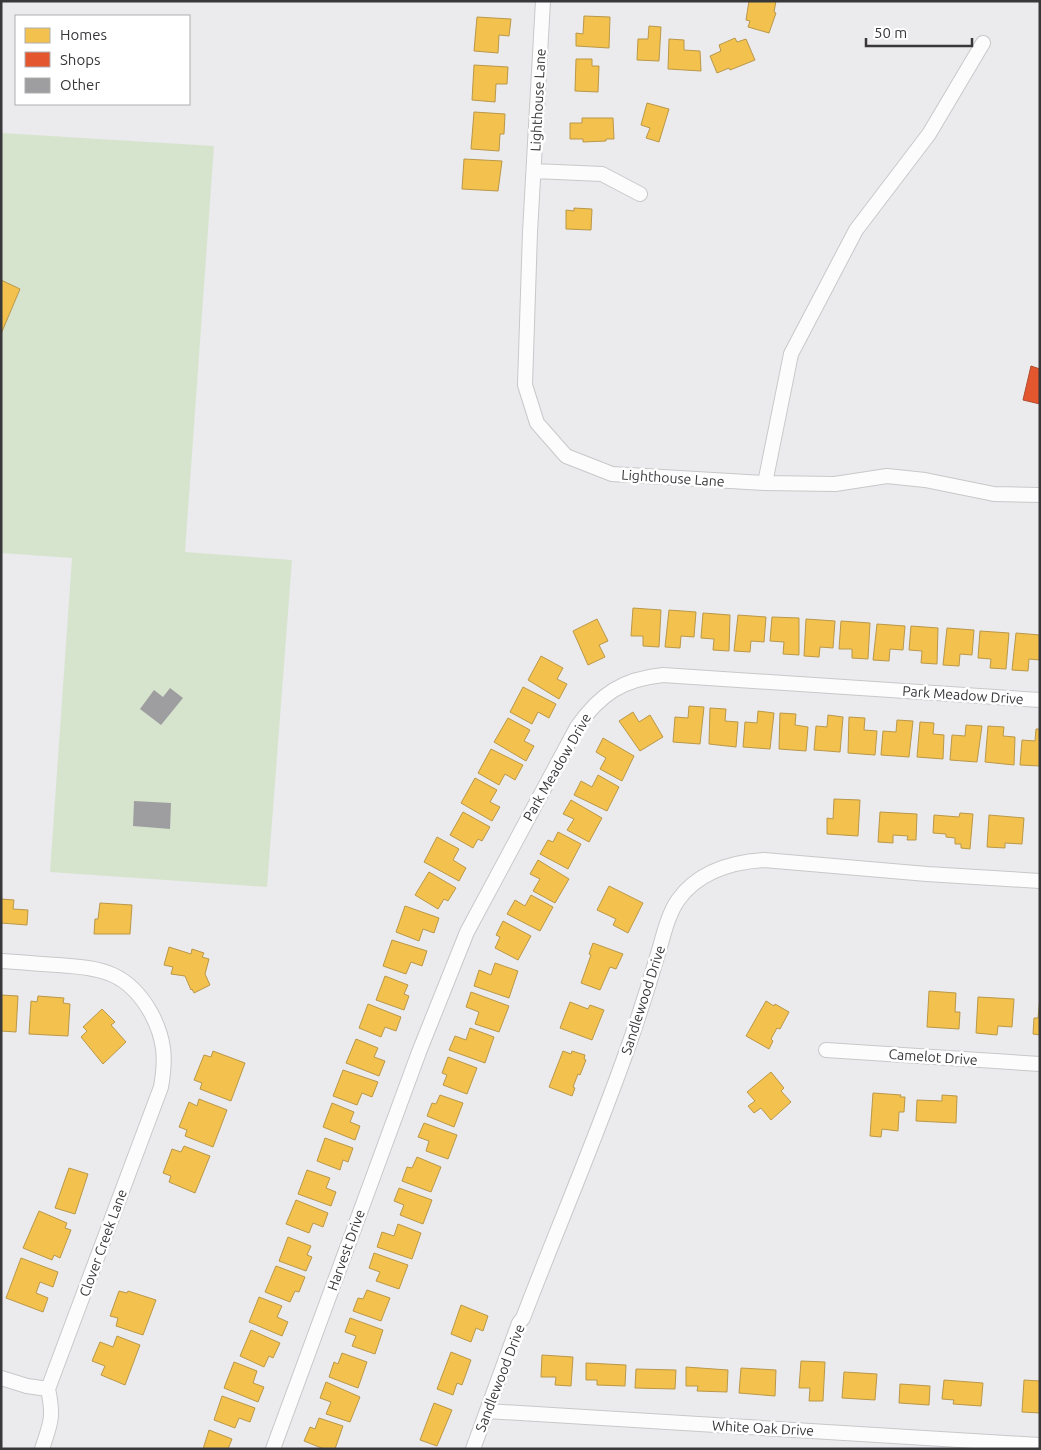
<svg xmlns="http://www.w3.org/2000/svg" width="1041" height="1450" font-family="Ubuntu,sans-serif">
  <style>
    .green { fill: #d6e4ce }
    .homes { fill: #f2c14e; stroke: #ba9848 }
    .shops { fill: #e4572e; stroke: #b04d32 }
    .building { fill: #9e9d9f }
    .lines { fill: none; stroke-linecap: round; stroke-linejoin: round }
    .street-casing { stroke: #c8c8ca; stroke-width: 16 }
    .street { stroke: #fcfcfc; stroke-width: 14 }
    .labels { text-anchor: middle; stroke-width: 5; stroke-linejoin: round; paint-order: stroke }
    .street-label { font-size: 14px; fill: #38373a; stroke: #fff }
  </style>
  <rect width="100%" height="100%" fill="#ebeaed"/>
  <path class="green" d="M1,133L214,146L185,552L292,560L267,887L50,872L72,558L1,553Z"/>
  <path class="homes" d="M749,1H776L774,12L776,13L769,33L748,27L750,21L746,20Z
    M584,16L610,17L609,48L576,46V33L583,34Z
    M477,17L511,19L509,36L499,35L498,53L474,51Z
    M649,26L661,27L659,61L637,60L638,39H648Z
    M735,38L737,42L746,39L755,60L730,70L729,68L717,73L710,56L721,51L719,45Z
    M669,39L684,40V50L700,51L701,71L668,69Z
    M576,59H592V66H599L598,92L575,91Z
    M474,65L508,67L507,84H496L495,102L472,100Z
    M647,103L669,109L659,142L646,138L650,128L641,125Z
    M474,112L505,114L504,134H500L499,151L471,149Z
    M582,118H613L614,139H606V141L583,142V139H570V123H582Z
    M464,159L502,161L498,191L462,189Z
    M574,208L592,209L591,230L566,229V210L574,211Z
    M1,280L20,289L1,334Z
    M633,608L661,610L659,647L643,646V636H631Z
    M669,610L696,612L694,637L681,636L680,648L665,647Z
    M703,613L730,615L729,651L713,650L714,639L701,638Z
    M738,615L766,617L764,642L751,641L750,652L734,651Z
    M772,617L799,618V655L783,654L784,642L770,641Z
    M597,619L608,641L599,645L605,657L588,665L573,631Z
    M806,619L835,621L833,648L820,647L819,657L804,656Z
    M841,621L870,623L868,659L852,658V649H839Z
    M877,624L905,626L903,650L890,649L889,661L873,660Z
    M911,626L938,628L937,664L921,663L922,651L909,650Z
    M947,628L974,630L972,655L960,654L959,666L943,665Z
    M980,631L1009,633L1006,669L990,668L991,659L978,658Z
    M1016,633L1040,635V660L1029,659L1028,671L1012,670Z
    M541,656L563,668L557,679L567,684L559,699L528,680Z
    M523,687L556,704L549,718L538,712L532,724L510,712Z
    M689,706L704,707L700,744L673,742L675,717L688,718Z
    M710,708L726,709L725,721L738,722L736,747L709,744Z
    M758,711L774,713L770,749L743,747L745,722L757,723Z
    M633,712L639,722L650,715L663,737L640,751L619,721Z
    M780,713L796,714L795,725L808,727L806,751L779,749Z
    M828,715L843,717L840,752L814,750L816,726L827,727Z
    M849,717L865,718L864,730L877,731L875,755L848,753Z
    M508,718L530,730L524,741L534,746L526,761L494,742Z
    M897,720L913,721L909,757L881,755L883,731L896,732Z
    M920,722L934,723L933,734L944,735L943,759L917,757Z
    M966,725L982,726L977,762L950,760L952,735L965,736Z
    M988,726L1004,727L1003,736L1015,737L1014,765L985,762Z
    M1036,729H1040V766L1020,765L1022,740L1035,741Z
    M603,738L634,756L622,781L600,769L606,758L596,752Z
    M491,749L523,765L515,780L505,774L499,785L478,773Z
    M598,775L619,787L607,811L574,795L581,781L592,787Z
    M475,778L497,790L490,802L500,807L492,821L461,803Z
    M834,799L860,800L858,836L827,834V818L833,819Z
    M571,800L602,818L589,842L567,830L574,819L563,814Z
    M463,812L490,827L482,841L478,839L473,848L450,835Z
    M880,812L917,814L916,840H907L908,836L893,835V843L878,842Z
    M960,813L973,814L970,849L961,848V844H955V838L946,837V834L933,833L934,815L959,817Z
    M989,815L1024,818L1022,844L1005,843V848L987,847Z
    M558,832L581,844L568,869L540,854L548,840L553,842Z
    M437,837L459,849L453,860L466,868L459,881L424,862Z
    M538,860L569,879L555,903L533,891L540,879L530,874Z
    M429,872L456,888L448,901L444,899L438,909L415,895Z
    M609,886L643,903L628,933L613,925L616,919L597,910Z
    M531,895L553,907L540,931L507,914L515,900L525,906Z
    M1,899L14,900L13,909L28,910L27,925L1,923Z
    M100,903L132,905L130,934H94L95,919H98Z
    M405,906L439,918L434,933L423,929L419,941L396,932Z
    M503,921L531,936L518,960L495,948L500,937L496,935Z
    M392,940L427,951L422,966L411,962L406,974L383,966Z
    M593,943L623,954L616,969L610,967L600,990L581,983L591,955L589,954Z
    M169,947L191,954L192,949L204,953L202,957L209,959L205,974L210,985L194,993L192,989L191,990L185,976L171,974L173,967L164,965Z
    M495,963L518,971L509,998L474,986L479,970L491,975Z
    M385,976L408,985L404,994L409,996L404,1010L376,1000Z
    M929,991L956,993L955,1012H960L959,1029L927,1027Z
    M471,992L509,1006L499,1032L475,1024L479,1012L466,1007Z
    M1,995L18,996L16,1032L1,1031Z
    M38,996L64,998L63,1003L70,1004L68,1036L29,1034L31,1001L37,1002Z
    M978,997L1014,999L1012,1027L998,1026L997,1035L976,1033Z
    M1040,997V1035L1033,1034L1034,1018H1038Z
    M766,1001L774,1006L775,1004L789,1012L780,1029L777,1028L771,1039L773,1041L769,1049L746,1036Z
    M570,1002L588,1009L590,1005L604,1010L592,1040L560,1028Z
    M368,1004L401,1017L396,1031L385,1027L381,1037L359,1028Z
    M102,1009L115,1022L111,1025L126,1042L103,1064L81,1037L87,1031L83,1027Z
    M470,1028L494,1037L485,1063L449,1050L455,1036L466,1040Z
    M356,1039L378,1048L374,1057L385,1061L379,1076L346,1063Z
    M213,1051L245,1063L231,1101L200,1089L202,1083L194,1080L204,1055L211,1057Z
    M563,1051L571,1054L572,1051L585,1055L584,1059L586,1060L580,1075L578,1074L573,1087L575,1088L572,1096L549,1087Z
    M448,1057L477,1068L467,1094L443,1085L447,1075L442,1073Z
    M343,1070L378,1082L372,1097L362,1093L357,1105L333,1096Z
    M771,1072L784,1088L781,1091L791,1102L771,1120L761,1108L754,1113L748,1106L755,1101L747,1092Z
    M873,1093L901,1095L900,1097H905L904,1112H899L898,1131L882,1129L881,1137L870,1136Z
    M440,1095L463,1103L454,1127L427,1116L432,1103L436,1104Z
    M942,1095L957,1096L956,1123L916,1121L917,1100L942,1101Z
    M199,1099L227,1110L213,1147L185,1136L187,1130L179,1127L189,1102L197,1106Z
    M332,1103L354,1112L350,1122L360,1126L355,1140L323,1127Z
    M424,1123L457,1135L448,1159L426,1151L429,1141L418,1137Z
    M325,1138L353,1148L348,1162L343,1160L340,1170L317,1161Z
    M184,1146L210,1156L195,1193L169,1182L171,1176L163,1173L172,1149L181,1152Z
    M417,1157L441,1167L431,1192L402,1181L407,1167L412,1168Z
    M69,1168L88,1174L75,1214L55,1208Z
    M307,1170L330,1178L326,1188L336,1192L331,1206L298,1194Z
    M399,1188L432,1200L423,1224L400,1215L404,1205L394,1201Z
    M296,1200L328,1213L323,1227L313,1223L309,1233L286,1224Z
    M39,1211L67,1223L65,1228L71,1230L60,1258L54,1255L52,1260L23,1248Z
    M398,1224L421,1233L412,1259L377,1247L382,1232L394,1236Z
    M288,1237L311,1246L307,1255L312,1257L306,1271L279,1261Z
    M374,1253L408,1265L399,1289L376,1281L380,1272L369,1268Z
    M21,1258L58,1272L53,1287L40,1282L36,1293L48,1298L43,1312L6,1298Z
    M276,1266L305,1277L299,1292L295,1291L290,1302L265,1292Z
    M367,1290L390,1298L381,1321L353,1311L358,1298L363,1299Z
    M119,1291L127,1293L128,1291L156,1300L143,1335L116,1326L118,1318L110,1316Z
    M259,1297L282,1306L277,1317L288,1322L282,1336L249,1322Z
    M461,1305L488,1316L483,1331L476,1328L471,1342L451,1334Z
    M350,1318L383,1330L375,1354L352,1346L356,1336L345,1332Z
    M251,1330L280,1343L273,1358L269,1356L264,1367L240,1356Z
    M117,1336L140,1345L125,1385L101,1375L105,1366L92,1361L100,1342L113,1347Z
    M451,1352L471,1360L462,1385L457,1383L453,1395L437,1389Z
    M342,1353L367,1362L358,1388L329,1377L334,1362L338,1364Z
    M542,1355L573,1357L571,1386L555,1385L556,1377H541Z
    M801,1361L825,1362L823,1401H809L810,1388H799Z
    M234,1362L257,1371L253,1383L264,1387L258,1402L224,1388Z
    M586,1363L626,1365L625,1386L597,1385V1380H586Z
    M686,1367L728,1370L727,1392L697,1391L698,1386H686Z
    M741,1368L776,1370L775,1396L739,1393Z
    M636,1369L676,1370L675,1389L635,1388Z
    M844,1372L877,1374L875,1400L842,1398Z
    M944,1380L983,1383L981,1406L953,1404L954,1400L942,1399Z
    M1024,1380L1040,1381V1413L1022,1412Z
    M326,1382L360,1397L350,1422L326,1414L331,1402L320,1398Z
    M900,1384L930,1386L929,1405L899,1403Z
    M222,1396L255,1408L250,1422L239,1418L235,1428L214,1420Z
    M434,1403L452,1410L437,1446L420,1440Z
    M319,1418L343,1426L335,1449H324L304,1441L310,1427L315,1429Z
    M209,1430L232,1439L228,1449H203Z"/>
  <path class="shops" d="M1031,366L1040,369V404L1023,400Z"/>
  <path class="building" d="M170,688L183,698L161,725L140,709L154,690L163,697Z
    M134,801L171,803L170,829L133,826Z"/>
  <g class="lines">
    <g class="street-casing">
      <path id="street" d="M543,1L530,232L525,385L537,423L566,456L612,474L765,483L835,484L887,476L925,480L994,494L1040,495
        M534,171L602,174L640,194
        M765,483L791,354L856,230L929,134L983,43
        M1,961C20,962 39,964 58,965C102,968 128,972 151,1013C165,1039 166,1059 161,1087L48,1389C54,1417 51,1422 42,1449
        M826,1050L1040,1064
        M1,1378L27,1386L48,1389
        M487,1411L1040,1445
        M273,1449L419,1052L467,932L577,727C600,694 623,679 663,675L1040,700
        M473,1449L519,1323L523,1318C557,1229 595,1141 627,1050C638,1019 648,988 657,957C663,938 667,916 678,900C698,872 732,862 764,860L927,874L1040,881"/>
    </g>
    <use href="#street" class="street"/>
  </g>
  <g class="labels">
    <g class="street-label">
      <text transform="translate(538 100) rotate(-87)" y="5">Lighthouse Lane</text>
      <text transform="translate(673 478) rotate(4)" y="5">Lighthouse Lane</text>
      <text transform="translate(963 695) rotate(4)" y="5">Park Meadow Drive</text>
      <text transform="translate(557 767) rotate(-60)" y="5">Park Meadow Drive</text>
      <text transform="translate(643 1000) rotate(-72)" y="5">Sandlewood Drive</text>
      <text transform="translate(933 1057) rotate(4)" y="5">Camelot Drive</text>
      <text transform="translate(103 1243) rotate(-70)" y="5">Clover Creek Lane</text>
      <text transform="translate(346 1250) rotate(-70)" y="5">Harvest Drive</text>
      <text transform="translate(500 1378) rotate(-69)" y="5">Sandlewood Drive</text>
      <text transform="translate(763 1428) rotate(3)" y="5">White Oak Drive</text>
    </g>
  </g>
  <rect width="1041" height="1450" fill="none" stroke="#38373a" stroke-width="5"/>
  <rect x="15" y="15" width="175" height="90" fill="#ffffff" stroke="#afafb0"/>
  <rect x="25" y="28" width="25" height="15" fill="#f2c14e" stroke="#afafb0"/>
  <text x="60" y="40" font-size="15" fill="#38373a">Homes</text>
  <rect x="25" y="52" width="25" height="15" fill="#e4572e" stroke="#afafb0"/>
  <text x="60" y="65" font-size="15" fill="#38373a">Shops</text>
  <rect x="25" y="78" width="25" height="15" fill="#9e9d9f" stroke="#afafb0"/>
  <text x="60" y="90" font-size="15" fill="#38373a">Other</text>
  <path d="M866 38v8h106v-8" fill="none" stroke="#38373a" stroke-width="2.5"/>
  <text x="874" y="38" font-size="15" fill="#38373a" stroke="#ffffff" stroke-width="4" paint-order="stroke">50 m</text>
</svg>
